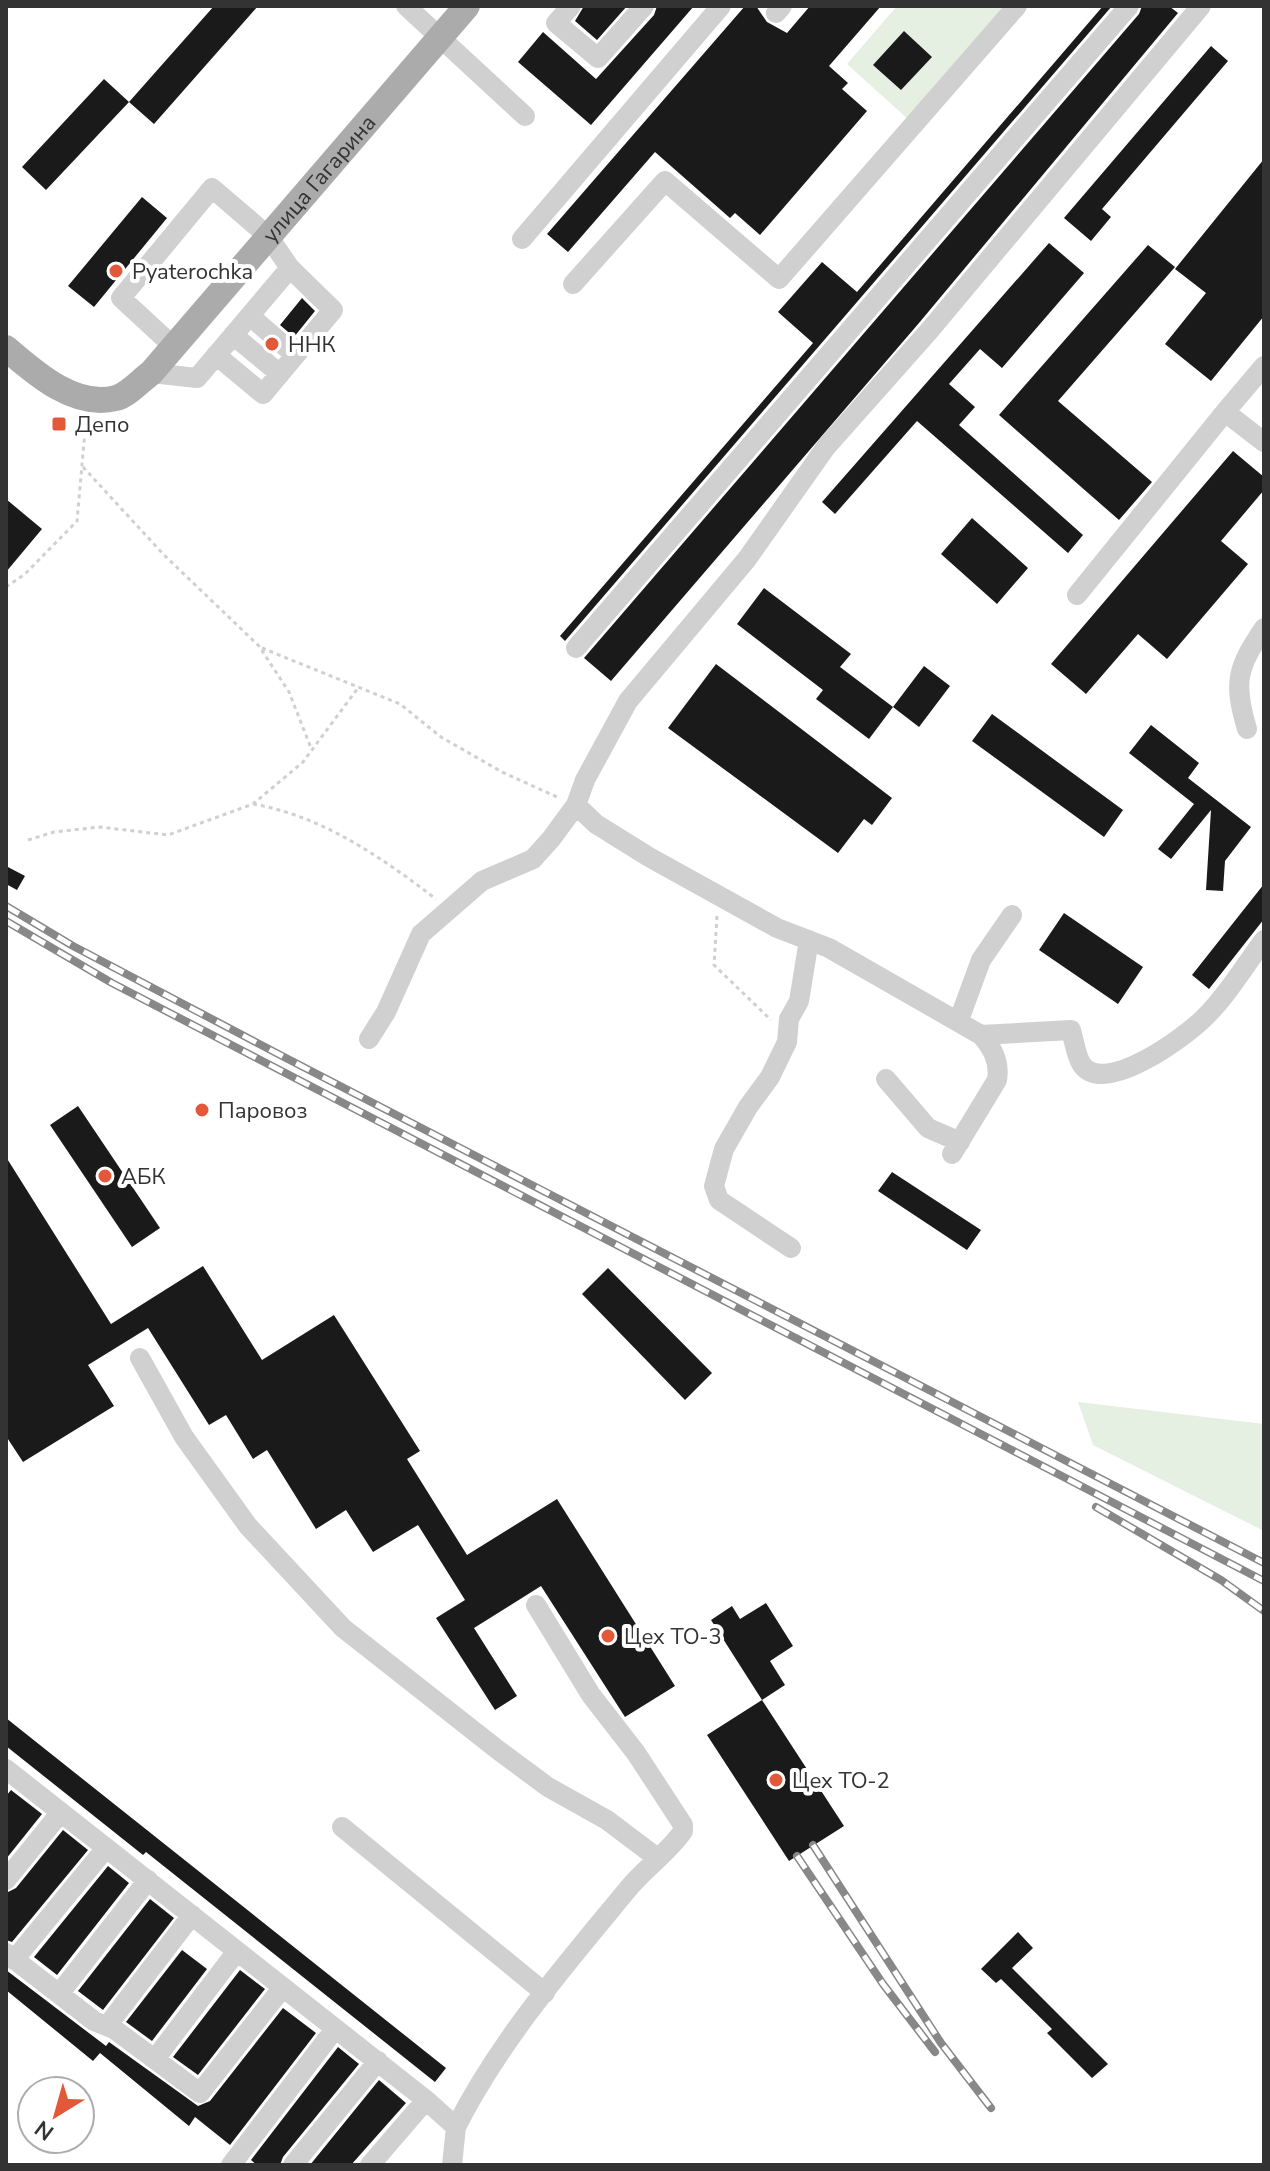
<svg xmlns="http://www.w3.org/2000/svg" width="1270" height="2171" font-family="'Nunito Sans',sans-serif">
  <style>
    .green { fill: #e5efe2 }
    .building { fill: #1a1a1a }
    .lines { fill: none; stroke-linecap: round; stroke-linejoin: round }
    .path { stroke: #d0d0d0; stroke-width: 3; stroke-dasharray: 4 4; stroke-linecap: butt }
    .minor { stroke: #d0d0d0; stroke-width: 20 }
    .major { stroke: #ababab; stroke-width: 26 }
    .rail-casing { stroke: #888; stroke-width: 8 }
    .rail { stroke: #fff; stroke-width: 5; stroke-dasharray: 15; stroke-linecap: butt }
    .poi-dot { fill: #e4583a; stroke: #fff; stroke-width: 3 }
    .labels { text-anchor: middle; stroke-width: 8; stroke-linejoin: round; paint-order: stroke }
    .street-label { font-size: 22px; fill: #333; stroke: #fff }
    .poi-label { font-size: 22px; fill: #333; stroke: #fff; text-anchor: start }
  </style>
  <rect width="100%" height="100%" fill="#fff"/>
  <path class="green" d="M897,6H1007L909,120L847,64Z
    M1078,1402L1264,1424V1531L1093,1445Z"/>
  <path class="building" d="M214,6H258L154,124L129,102Z
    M584,6H627L597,40L575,21Z
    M657,6H694L591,125L518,62L543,32L596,79L654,15Z
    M745,6H756L767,22L787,33L810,6H881L829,66L848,83L842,89L867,111L760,235L735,213L730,218L655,152L568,252L547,234Z
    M1103,6H1112L565,641L560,636L813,343L778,312L822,262L857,292Z
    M1142,6H1169L1178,13L919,323L611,681L584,658L1139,14Z
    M904,31L932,57L901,90L873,65Z
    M1211,46L1228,61L1102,209L1111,217L1091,241L1064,218Z
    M104,79L129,102L46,190L22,167Z
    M1264,159V316L1211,381L1165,344L1206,293L1175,269Z
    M142,197L167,218L94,307L68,286Z
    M1049,243L1084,273L1002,368L980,349L949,384L975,407L959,425L1083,535L1068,553L917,421L835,514L822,502Z
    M1148,245L1175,267L1058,401L1152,482L1119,520L999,415Z
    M302,298L315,311L294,337L280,325Z
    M1233,451L1264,477V490L1221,541L1248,564L1167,659L1138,634L1086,694L1051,664Z
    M6,499L42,529L6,572Z
    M972,518L1028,568L997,604L941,554Z
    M764,588L851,654L840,667L893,707L869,739L816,699L823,690L737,624Z
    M716,664L892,798L872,825L864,819L838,853L668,728Z
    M924,666L950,686L919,727L893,707Z
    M992,714L1123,810L1104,837L972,741Z
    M1151,725L1199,763L1188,778L1251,827L1225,861L1223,891L1206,890L1211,810L1171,859L1158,849L1194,804L1129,753Z
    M6,866L25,876L17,890L6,884Z
    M1264,884V919L1209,989L1192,975Z
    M1064,913L1143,967L1118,1004L1039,950Z
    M78,1106L160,1228L132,1247L50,1125Z
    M6,1157L111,1324L203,1266L262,1360L334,1315L420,1451L407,1459L467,1555L557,1499L675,1686L625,1717L541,1586L474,1628L517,1696L495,1710L436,1618L465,1600L418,1525L373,1552L346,1510L316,1529L267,1450L253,1459L226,1415L209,1425L148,1328L88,1365L114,1406L23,1462L6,1436Z
    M892,1172L981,1230L967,1250L878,1191Z
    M608,1268L712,1373L685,1400L582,1294Z
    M766,1603L793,1646L770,1661L785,1685L762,1700L711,1620L732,1606L740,1619Z
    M762,1700L844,1826L789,1861L707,1735Z
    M6,1718L446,2068L435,2082L146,1852L143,1855L6,1746Z
    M11,1790L42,1814L6,1859V1796Z
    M63,1830L88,1850L12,1942L6,1940V1893L16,1888Z
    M108,1866L129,1883L57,1975L34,1957Z
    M150,1899L174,1918L103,2010L78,1991Z
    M1018,1932L1033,1948L1012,1968L1108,2064L1092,2078L1047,2033L1052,2029L1001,1979L996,1983L981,1969Z
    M182,1950L207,1969L152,2041L126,2022Z
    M6,1970L106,2046L109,2042L198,2106L210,2101L283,2008L316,2033L230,2145L195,2117L189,2126L100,2053L93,2061L6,1990Z
    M240,1970L265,1989L198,2075L173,2057Z
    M338,2047L359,2064L283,2157L280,2165H257L251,2160Z
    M379,2080L406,2103L351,2165H310Z"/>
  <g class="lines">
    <path class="path" d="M83,467L164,555L259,646L289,692L311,748
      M6,587L25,574L77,521L86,420
      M262,648L400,704L441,737L502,772L557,797
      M253,804C322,816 381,857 436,899
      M28,840L54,832L100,827L168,835L253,804L303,762L358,688
      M717,916L714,965L771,1020"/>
    <path class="minor" d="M406,6L525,116
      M571,6L556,23L598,58L644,6
      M776,13L782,6
      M522,239L721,6
      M573,284L665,181L779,279L1017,6
      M250,316L295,355
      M233,335L280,374
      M216,355L263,394L333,310L290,268
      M151,373L197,378L290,268L268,236L212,188L121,298L173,346
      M1225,412L1264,366
      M1077,595L1225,412L1264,442
      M576,648L1129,6
      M1247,729C1233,682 1237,668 1264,628
      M576,805L596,824L649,857L777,928L829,948L981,1035C993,1048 1000,1063 997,1080L952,1154
      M959,1020L981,960L1012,915
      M981,1035L1071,1030C1074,1040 1076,1056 1082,1065C1105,1096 1185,1037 1204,1018C1227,996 1245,965 1264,940
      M369,1039L386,1012L421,934L482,881L533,859L551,839L576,805L585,780L628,701L747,559L826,447L929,331L1201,6
      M886,1079L928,1128L960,1142
      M791,1248L719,1200L714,1186L724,1149L748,1107L770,1077L787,1042L789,1019L799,1001L809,940
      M140,1358L184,1437L248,1526L343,1628L498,1750L548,1787L607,1820L656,1857
      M6,1769L426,2100L456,2127L452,2165
      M342,1827L545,1993
      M6,1880L61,1812
      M6,1953L94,2021L114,2029L200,2093L283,1987
      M14,1960L106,1848
      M59,1994L148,1880
      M107,2026L192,1915
      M155,2059L237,1951
      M456,2127C500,2040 566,1964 628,1889C644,1869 669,1852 683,1831V1825L636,1753L591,1695L536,1605
      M231,2165L335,2029
      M293,2165L378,2061
      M370,2165L426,2100"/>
    <path class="major" id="s1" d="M6,348C35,373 75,409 116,398C128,395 141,380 151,373L467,6"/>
    <g class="rail-casing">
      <path id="rail" d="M6,906L73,946L284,1057L1264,1563
        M6,921L112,983L1264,1581
        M1096,1507L1221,1580L1264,1611
        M813,1845L941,2043L991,2108
        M797,1856L883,1984L935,2052"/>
    </g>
    <use href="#rail" class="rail"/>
  </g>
  <g class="poi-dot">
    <circle cx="116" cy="271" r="8"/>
    <circle cx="272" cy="344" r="8"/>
    <rect x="51" y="416" width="16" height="16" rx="4"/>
    <circle cx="202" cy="1110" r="8"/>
    <circle cx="105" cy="1176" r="8"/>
    <circle cx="608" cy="1636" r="8"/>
    <circle cx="776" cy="1780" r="8"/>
  </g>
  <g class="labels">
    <g class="street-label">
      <text dy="8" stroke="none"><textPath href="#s1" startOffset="426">улица Гагарина</textPath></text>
    </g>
    <g class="poi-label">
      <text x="132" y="279">Pyaterochka</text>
      <text x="288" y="352">ННК</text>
      <text x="75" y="432">Депо</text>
      <text x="218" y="1118">Паровоз</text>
      <text x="121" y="1184">АБК</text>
      <text x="624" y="1644">Цех ТО-3</text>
      <text x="792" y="1788">Цех ТО-2</text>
    </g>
  </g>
  <rect width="1270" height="2171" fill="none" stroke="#333333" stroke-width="16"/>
  <g transform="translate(56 2115) rotate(217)"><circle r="38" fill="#ffffff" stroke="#adadad" stroke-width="2"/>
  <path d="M0-6L14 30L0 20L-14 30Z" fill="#e4583a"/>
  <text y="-12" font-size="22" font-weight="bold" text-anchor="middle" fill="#333333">N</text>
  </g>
</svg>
